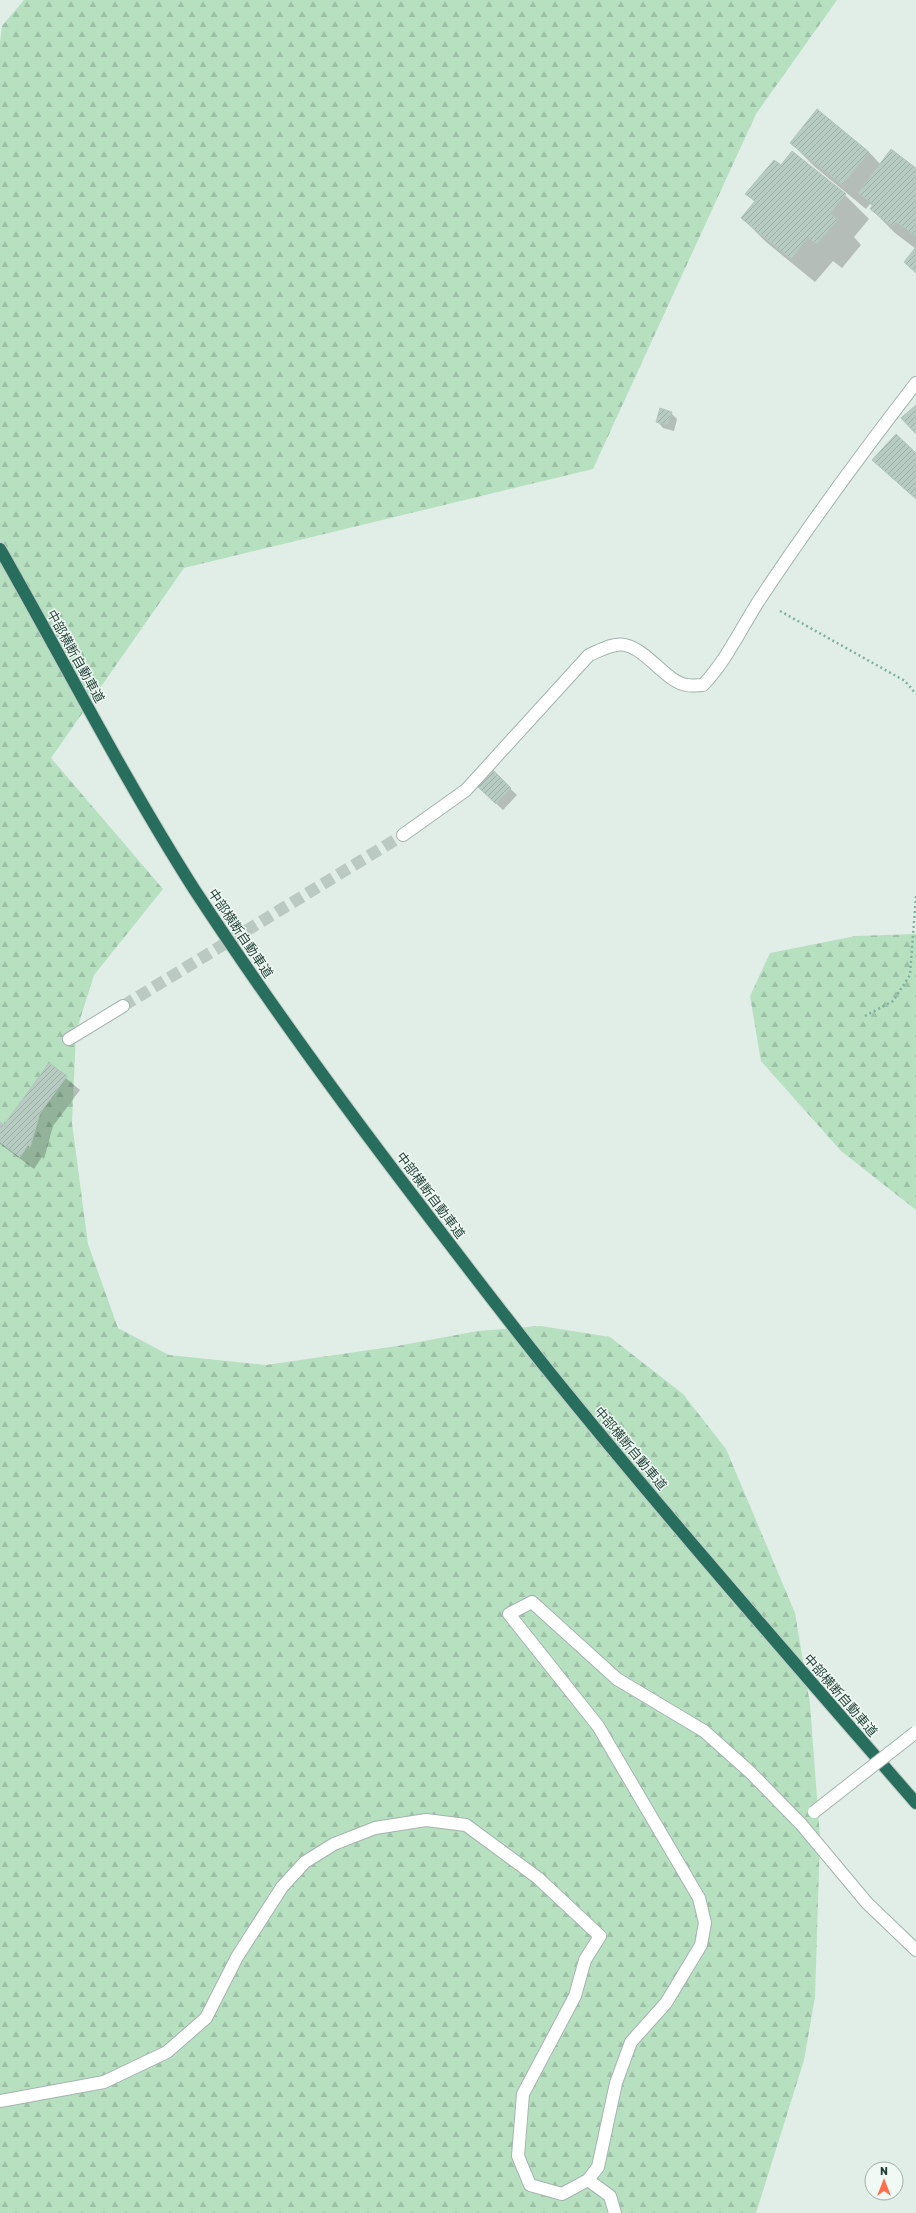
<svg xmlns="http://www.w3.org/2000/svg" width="916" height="2213" font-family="Rubik,'Noto Sans JP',sans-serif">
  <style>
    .forest { fill: url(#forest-firs) }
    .shadow { fill: #0003 }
    .building { fill: url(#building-hatch); stroke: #b2c7bd }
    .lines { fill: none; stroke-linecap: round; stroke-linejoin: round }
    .minor-tunnel { stroke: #bacac3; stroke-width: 12; stroke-dasharray: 12 6; stroke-linecap: butt }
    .minor-casing { stroke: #a3b5ae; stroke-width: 14 }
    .highway-casing { stroke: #c0c9c6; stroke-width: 14 }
    .path { stroke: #7eb3a0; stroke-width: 2.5; stroke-dasharray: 2 3; stroke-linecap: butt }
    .minor { stroke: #fff; stroke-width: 12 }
    .highway { stroke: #286e5c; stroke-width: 12 }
    .minor-bridge-casing { stroke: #a3b5ae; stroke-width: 14; stroke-linecap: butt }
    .minor-bridge { stroke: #fff; stroke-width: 12 }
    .labels { text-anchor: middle; stroke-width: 3; stroke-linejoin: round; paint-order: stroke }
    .street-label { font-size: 13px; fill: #1f3f35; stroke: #f1f9f5 }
  </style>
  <defs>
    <pattern id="forest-firs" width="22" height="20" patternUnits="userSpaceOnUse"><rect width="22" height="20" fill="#b7e0c0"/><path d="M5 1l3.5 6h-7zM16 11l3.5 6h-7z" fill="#9dc1a6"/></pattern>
    <pattern id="building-hatch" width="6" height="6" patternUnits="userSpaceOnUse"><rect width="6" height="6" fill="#b8cbc2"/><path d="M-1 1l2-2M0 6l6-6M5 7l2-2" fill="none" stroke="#9eafa7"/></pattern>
  </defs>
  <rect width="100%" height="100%" fill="#e1ede7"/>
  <path class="forest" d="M24,0H837L756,114L593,469L184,568L51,758L163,889L94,975L76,1032L72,1123L88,1244L118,1328L169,1355L266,1365L397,1346L478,1331L541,1326L610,1337L683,1394L726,1449L795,1613L810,1704L820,1838L815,1997L804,2060L756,2213H0V42L2,26Z
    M916,934V1210L841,1151L761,1061L750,996L770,953L856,936Z"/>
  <path class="shadow" d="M791,143L869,152L881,165L916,169V273L905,262L916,249L895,233L871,209L873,206L870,204L866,209L815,167Z
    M781,167L845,195L869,219L854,237L861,245L842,268L833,261L815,282L766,242L742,218L755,202L747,194Z
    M671,413L677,419L674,431L663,428L657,421Z
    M493,772L517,795L503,810L479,787Z
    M49,1064L80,1090L53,1126L44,1159L42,1157L34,1169L0,1144V1123L4,1127Z"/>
  <path class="building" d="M817,109L869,152L842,185L790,143Z
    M891,149L916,168V236L896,222L892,226L870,209L873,204L858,193Z
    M792,151L846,194L830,213L838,220L817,244L808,237L791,259L741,218L755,201L745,194L774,160L781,165Z
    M916,247V273L904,262Z
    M916,405V434L901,418Z
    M660,408L672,412L668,425L656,422Z
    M896,434L916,453V499L872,460Z
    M493,770L511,788L496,804L478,787Z
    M49,1063L67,1076L40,1113L30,1147L28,1145L20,1157L0,1142V1122L4,1125Z"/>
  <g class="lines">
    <path class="minor-tunnel" d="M123,1006L403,835"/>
    <g class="minor-casing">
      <path id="minor" d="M403,835L466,790L589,655C599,651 614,642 625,645C648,650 667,683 687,685C692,686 698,685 703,685C727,660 741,628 760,599C809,525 862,453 916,383
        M69,1039L123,1006
        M0,2101L104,2082L167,2052L206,2018L237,1957L282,1887L305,1862L334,1844L375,1828L426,1820L466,1825L538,1878L600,1936L585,1960L575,1996L523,2094L518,2156L530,2185L562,2194L588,2180L598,2167L616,2083L631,2042L666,2003L701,1945L705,1923L699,1898L598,1726L509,1614L532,1602L617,1679L704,1731L750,1772L801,1824L867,1903L916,1950
        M588,2180L610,2196L615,2213"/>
    </g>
    <g class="highway-casing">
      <path id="highway" d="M0,549C65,663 124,779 194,889C264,996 339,1099 417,1201C461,1259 505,1317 551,1374C669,1520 793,1661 916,1803"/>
    </g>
    <path class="path" d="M780,611L905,681L916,694
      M865,1016L893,1001L910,975L916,896"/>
    <use href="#minor" class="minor"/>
    <use href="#highway" class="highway"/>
    <g class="minor-bridge-casing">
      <path id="minor-bridge" d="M814,1812L916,1732"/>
    </g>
    <use href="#minor-bridge" class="minor-bridge"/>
  </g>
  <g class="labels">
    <g class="street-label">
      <text transform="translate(76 656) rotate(61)" y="5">中部横断自動車道</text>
      <text transform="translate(241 933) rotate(56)" y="5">中部横断自動車道</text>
      <text transform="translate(431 1195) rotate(53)" y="5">中部横断自動車道</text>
      <text transform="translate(631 1448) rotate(50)" y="5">中部横断自動車道</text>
      <text transform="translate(841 1695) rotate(49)" y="5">中部横断自動車道</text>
    </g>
  </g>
  <g transform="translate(884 2181)"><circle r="19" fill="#f1f9f5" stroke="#9dafa8"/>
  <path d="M0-3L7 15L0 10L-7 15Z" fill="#ff6f4d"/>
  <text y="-6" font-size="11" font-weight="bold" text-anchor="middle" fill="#1f3f35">N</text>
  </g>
</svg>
